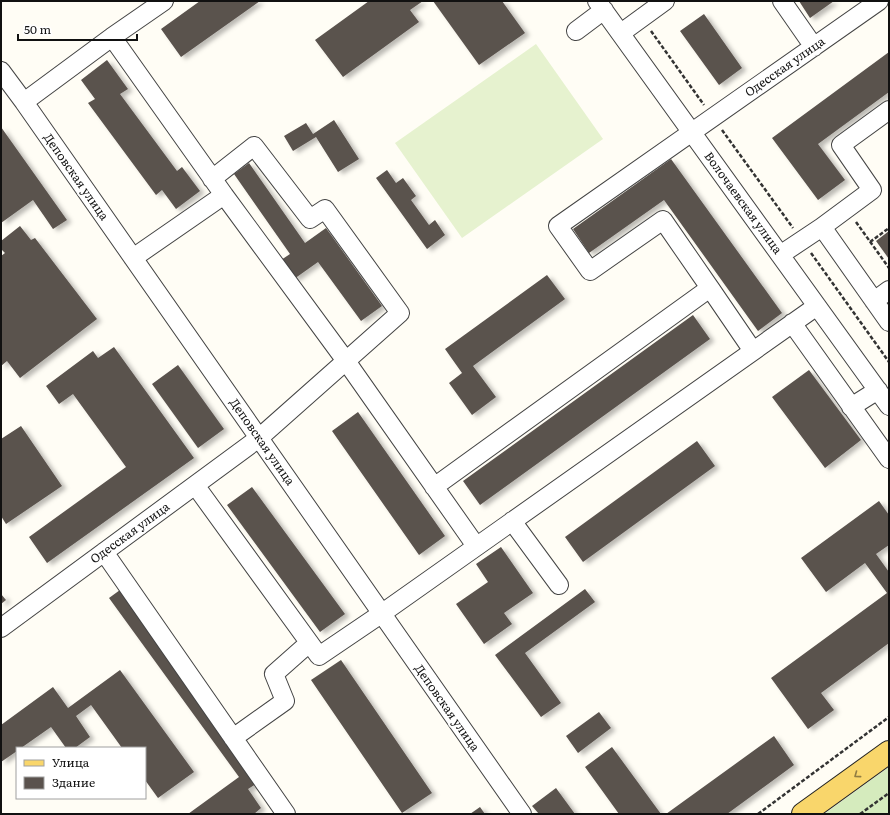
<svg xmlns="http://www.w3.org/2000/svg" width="890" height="815" font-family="Literata,serif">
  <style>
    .green { fill: #d5ebbd }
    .pitch { fill: #e6f2cf }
    .building { fill: #5a524d; filter: url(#shadow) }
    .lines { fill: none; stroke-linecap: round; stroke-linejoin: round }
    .minor-casing { stroke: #444; stroke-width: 20 }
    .major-casing { stroke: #222; stroke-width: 24 }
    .path { stroke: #333; stroke-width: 2.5; stroke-dasharray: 4 2; stroke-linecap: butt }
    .minor { stroke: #fff; stroke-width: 18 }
    .major { stroke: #f9d66b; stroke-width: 22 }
    .oneway { stroke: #917d42 }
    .labels { text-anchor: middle; stroke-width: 4; stroke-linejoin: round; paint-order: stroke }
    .street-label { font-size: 12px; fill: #111; stroke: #fff }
  </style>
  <defs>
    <filter id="shadow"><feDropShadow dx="4.5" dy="2.5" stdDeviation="2" flood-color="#0004"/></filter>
  </defs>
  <rect width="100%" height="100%" fill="#fffdf5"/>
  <path class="green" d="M889,767V814H824Z"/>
  <path class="pitch" d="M536,44L603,139L462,238L395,143Z"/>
  <path class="building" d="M200,1H260L181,57L161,29Z
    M369,1H423L410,10L419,22L343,77L315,40Z
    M433,1H502L525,33L479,65Z
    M799,1H834L810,18Z
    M704,14L742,68L719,85L680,31Z
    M889,52V92L818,144L845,180L818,200L772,138Z
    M107,60L128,89L120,94L177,171L182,167L200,191L176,209L162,190L156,195L88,103L95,99L81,80Z
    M334,120L359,159L338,172L316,137L293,151L284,136L306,123L313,134Z
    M1,127L67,220L53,229L33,200L1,223Z
    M671,159L782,313L758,331L664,200L589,253L573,229Z
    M249,163L305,243L326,228L382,306L361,321L318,262L294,279L281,260L290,254L234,174Z
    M387,170L396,183L403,178L416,196L411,200L429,225L435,220L445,235L427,249L376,178Z
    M20,226L31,240L35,238L97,319L20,378L7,361L1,366V256L5,253L1,249V241Z
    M889,231V259L876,241Z
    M547,275L565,299L473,366L496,397L472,415L449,383L462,373L445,349Z
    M693,315L710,339L480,505L463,481Z
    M114,347L194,458L47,563L29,537L126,467L73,394L59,404L46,386L93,351L98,358Z
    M178,365L224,429L198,448L152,384Z
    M809,370L861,440L825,468L772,397Z
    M358,412L445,536L419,555L332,431Z
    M21,426L62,486L6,524L1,516V439Z
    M697,441L715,466L583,562L565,537Z
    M252,487L345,614L320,632L227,505Z
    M879,501L889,515V545L876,554L889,572V643L821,693L834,710L808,729L771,678L887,593L865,563L826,592L801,558Z
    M501,547L533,593L504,613L512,624L484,644L456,604L488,582L476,564Z
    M585,589L595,602L525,653L561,703L541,717L495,655Z
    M120,590L259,782L248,789L261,808L254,814H188L239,777L109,598Z
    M1,594L6,600L1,604Z
    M341,660L432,793L402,813L311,680Z
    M120,670L194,772L158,798L145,780V748H122L91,705L76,716L90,737L75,748H66L51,727L21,748H17V751L1,762V725L53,687L68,708Z
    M599,712L611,728L578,753L566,736Z
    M774,736L794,765L727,814H666Z
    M612,747L661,814H619L585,767Z
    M556,788L575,814H539L532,806Z
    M480,807L485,814H470Z"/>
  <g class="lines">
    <g class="minor-casing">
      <path id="minor" d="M597,1L889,406
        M782,1L814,47
        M576,31L604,10
        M621,33L665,1
        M112,37L224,195L133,258
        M1,71L24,102L522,814
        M24,102L112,37L164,1
        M889,110L841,145L872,190L822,227L889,322
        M224,195L346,361L476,546
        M780,255L822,227
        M710,288L663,220L590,271L558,226L879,1
        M874,301L889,290
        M792,323L889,459
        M851,407L878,390
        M195,485L319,656L381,614L817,306
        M434,487L710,288L753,351
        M512,521L559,585
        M104,552L286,814
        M1,628L259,438L400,313L325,209L310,219L254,146L212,179
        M233,738L285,701L274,674L309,643"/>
    </g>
    <g class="major-casing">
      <path id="major" d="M803,814L889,752"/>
    </g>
    <path class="path" d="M651,31L704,105
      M722,130L793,228
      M856,222L889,268
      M870,242L889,228
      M811,253L889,362
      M758,814L889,717
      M860,814L889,793"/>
    <use href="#minor" class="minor"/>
    <use href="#major" class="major"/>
  </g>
  <defs><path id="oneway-chevron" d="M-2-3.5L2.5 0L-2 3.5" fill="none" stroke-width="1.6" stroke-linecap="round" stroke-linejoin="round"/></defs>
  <use class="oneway" href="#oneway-chevron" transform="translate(857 775) rotate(144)"/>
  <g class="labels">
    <g class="street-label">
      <text transform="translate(785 67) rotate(-35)" y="4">Одесская улица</text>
      <text transform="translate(76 177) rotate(55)" y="4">Деповская улица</text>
      <text transform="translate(743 203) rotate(54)" y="4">Волочаевская улица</text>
      <text transform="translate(262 442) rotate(55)" y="4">Деповская улица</text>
      <text transform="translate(130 533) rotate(-36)" y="4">Одесская улица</text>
      <text transform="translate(447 708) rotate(55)" y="4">Деповская улица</text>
    </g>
  </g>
  <rect width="890" height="815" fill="none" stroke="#111111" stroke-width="4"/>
  <rect x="16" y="747" width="130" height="52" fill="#ffffff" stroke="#a0a0a0"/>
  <rect x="24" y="760" width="20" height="6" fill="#f9d66b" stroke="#a0a0a0"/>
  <text x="52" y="767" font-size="12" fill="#111111">Улица</text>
  <rect x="24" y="777" width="20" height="12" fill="#5a524d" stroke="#a0a0a0"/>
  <text x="52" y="787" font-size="12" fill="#111111">Здание</text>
  <path d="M18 34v6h119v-6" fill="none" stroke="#111111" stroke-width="2"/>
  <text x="24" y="34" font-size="12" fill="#111111" stroke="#ffffff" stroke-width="3" paint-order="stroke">50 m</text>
</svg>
